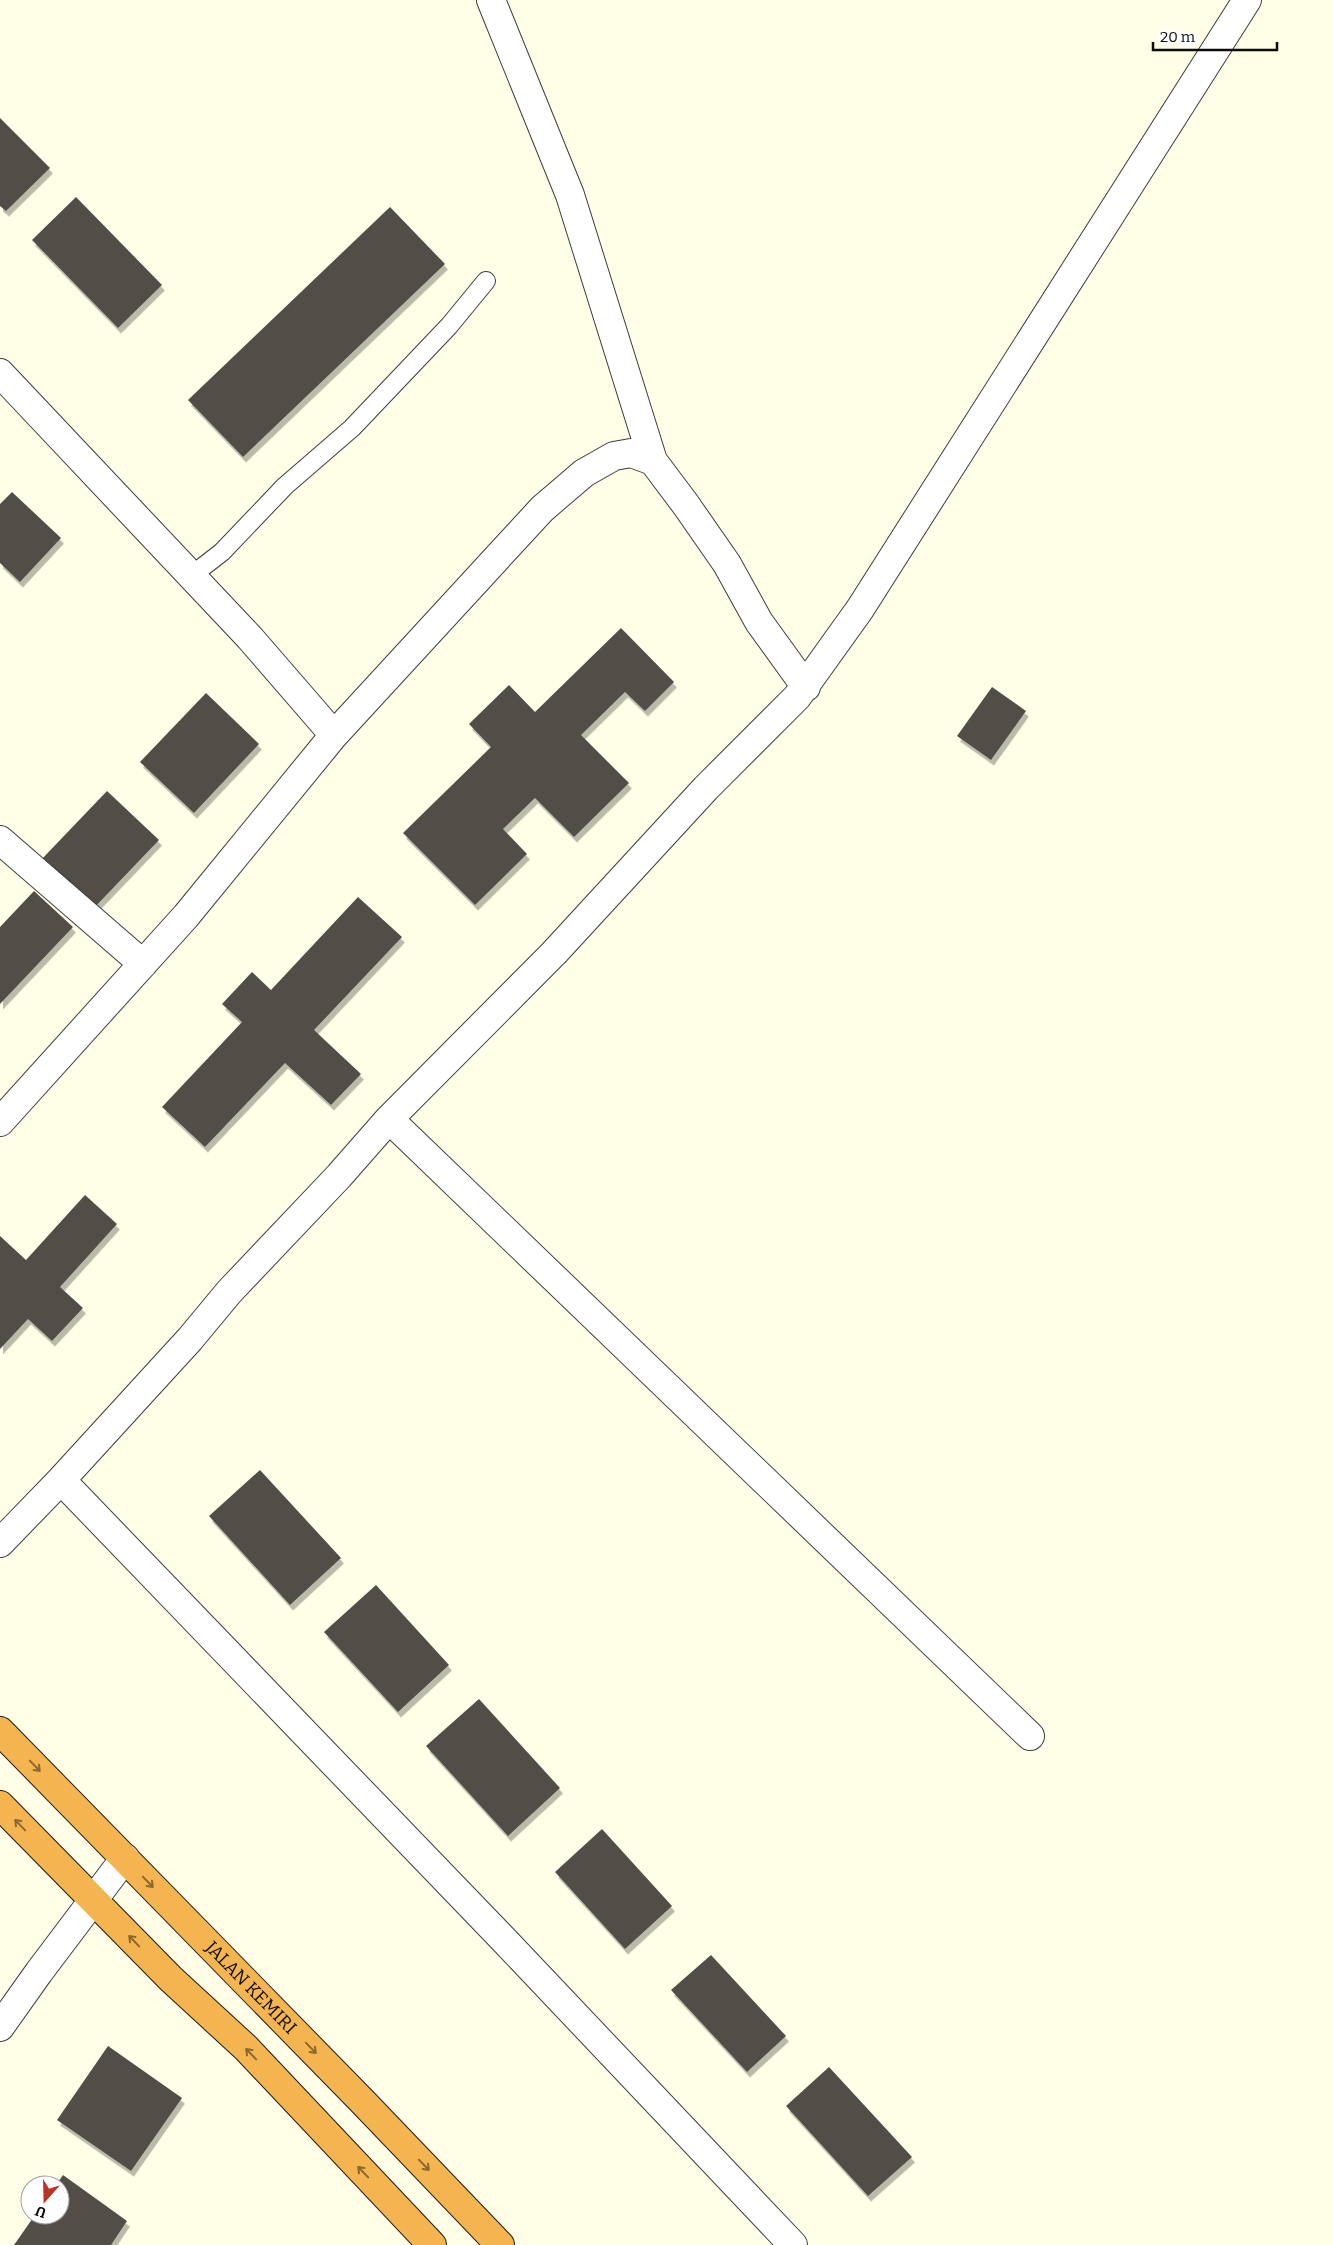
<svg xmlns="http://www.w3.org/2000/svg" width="1333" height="2245" font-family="Bitter,serif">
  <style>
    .building { fill: #534d47; filter: url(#shadow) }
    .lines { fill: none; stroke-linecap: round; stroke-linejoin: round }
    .lane-casing { stroke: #3d3d3d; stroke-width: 20 }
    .street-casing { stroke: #3d3d3d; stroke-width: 30 }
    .highway-casing { stroke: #1b1b1b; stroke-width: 30 }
    .lane { stroke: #fff; stroke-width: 18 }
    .street { stroke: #fff; stroke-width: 28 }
    .highway { stroke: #f4b550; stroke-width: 28 }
    .oneway { stroke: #8b6830 }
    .labels { text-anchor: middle; stroke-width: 5; stroke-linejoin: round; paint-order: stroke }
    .street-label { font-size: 18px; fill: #0a0a0a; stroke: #fff }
  </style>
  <defs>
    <filter id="shadow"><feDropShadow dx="3" dy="5.5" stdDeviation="0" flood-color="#0004"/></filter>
  </defs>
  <rect width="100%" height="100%" fill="#fffee7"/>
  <path class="building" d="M0,118L50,168L6,211L0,206Z
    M76,197L162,285L118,328L32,240Z
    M390,207L445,264L243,457L188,400Z
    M12,492L61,538L20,582L0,563V504Z
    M621,628L674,682L645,711L625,692L581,735L629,783L574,837L535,798L503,829L527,854L475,905L403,833L491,747L469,724L509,685L535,712Z
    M992,687L1026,711L991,760L957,736Z
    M206,693L259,744L194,813L140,762Z
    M107,791L159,840L92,910L40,861Z
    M34,891L73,927L0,1004V927Z
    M358,897L402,937L314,1030L361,1074L331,1105L285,1063L205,1147L162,1107L242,1022L222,1004L252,972L271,990Z
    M85,1195L117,1224L60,1287L83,1308L52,1341L28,1319L0,1349V1236L26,1260Z
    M260,1470L341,1558L290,1605L209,1516Z
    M376,1585L449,1665L398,1712L324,1632Z
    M479,1699L560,1788L508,1836L426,1746Z
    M602,1829L672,1906L625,1949L555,1872Z
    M711,1955L786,2036L747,2072L671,1990Z
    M108,2046L182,2098L131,2171L57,2120Z
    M829,2067L912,2157L868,2196L786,2106Z
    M63,2175L127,2221L111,2245H14L35,2215H60V2185H56Z"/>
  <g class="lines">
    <g class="lane-casing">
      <path id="lane" d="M191,576L222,552L285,486L352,428L449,326L486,281"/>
    </g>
    <g class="street-casing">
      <path id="street" d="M491,0L570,195L653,461
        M0,373L250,638L334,735L186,916L0,1122
        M334,735L542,509L584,473L614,456L631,453L653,461L686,505L727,564L759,622L806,687
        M0,840L143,964
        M389,1119L1030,1736
        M61,1480L505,1941L793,2245
        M0,1543L61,1480L190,1339L229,1292L339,1176L389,1119L554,953L706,788L797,697L860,609L1247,0
        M0,2027L39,1972L125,1858"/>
    </g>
    <g class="highway-casing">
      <g id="highway">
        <path id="s1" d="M0,1731L363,2102L500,2245"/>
        <path d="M0,1805L171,1979L246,2048L432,2245"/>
      </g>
    </g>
    <use href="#lane" class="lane"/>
    <use href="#street" class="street"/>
    <use href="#highway" class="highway"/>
  </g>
  <defs><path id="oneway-shaft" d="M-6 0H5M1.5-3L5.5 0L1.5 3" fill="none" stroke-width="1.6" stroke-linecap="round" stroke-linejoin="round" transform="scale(1.25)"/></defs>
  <g class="oneway">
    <use href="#oneway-shaft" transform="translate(35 1766) rotate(46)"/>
    <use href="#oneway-shaft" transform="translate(20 1825) rotate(-134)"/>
    <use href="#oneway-shaft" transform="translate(148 1882) rotate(46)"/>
    <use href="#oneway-shaft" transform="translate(134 1941) rotate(-134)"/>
    <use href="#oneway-shaft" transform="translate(311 2048) rotate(46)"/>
    <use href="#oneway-shaft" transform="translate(251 2054) rotate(-134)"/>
    <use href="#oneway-shaft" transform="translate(424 2165) rotate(46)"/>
    <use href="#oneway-shaft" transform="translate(363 2172) rotate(-134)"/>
  </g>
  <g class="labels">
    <g class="street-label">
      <text dy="6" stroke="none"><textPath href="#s1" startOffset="359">JALAN KEMIRI</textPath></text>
    </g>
  </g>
  <g transform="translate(45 2200) rotate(200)"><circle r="24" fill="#ffffff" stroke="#9d9d9d"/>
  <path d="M0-4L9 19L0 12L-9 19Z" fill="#b93424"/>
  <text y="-8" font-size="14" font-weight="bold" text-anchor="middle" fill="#0a0a0a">U</text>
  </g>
  <path d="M1153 42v8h124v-8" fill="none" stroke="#0a0a0a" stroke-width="2.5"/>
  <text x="1160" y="42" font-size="15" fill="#0a0a0a" stroke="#ffffff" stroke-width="4" paint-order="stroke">20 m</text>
</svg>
